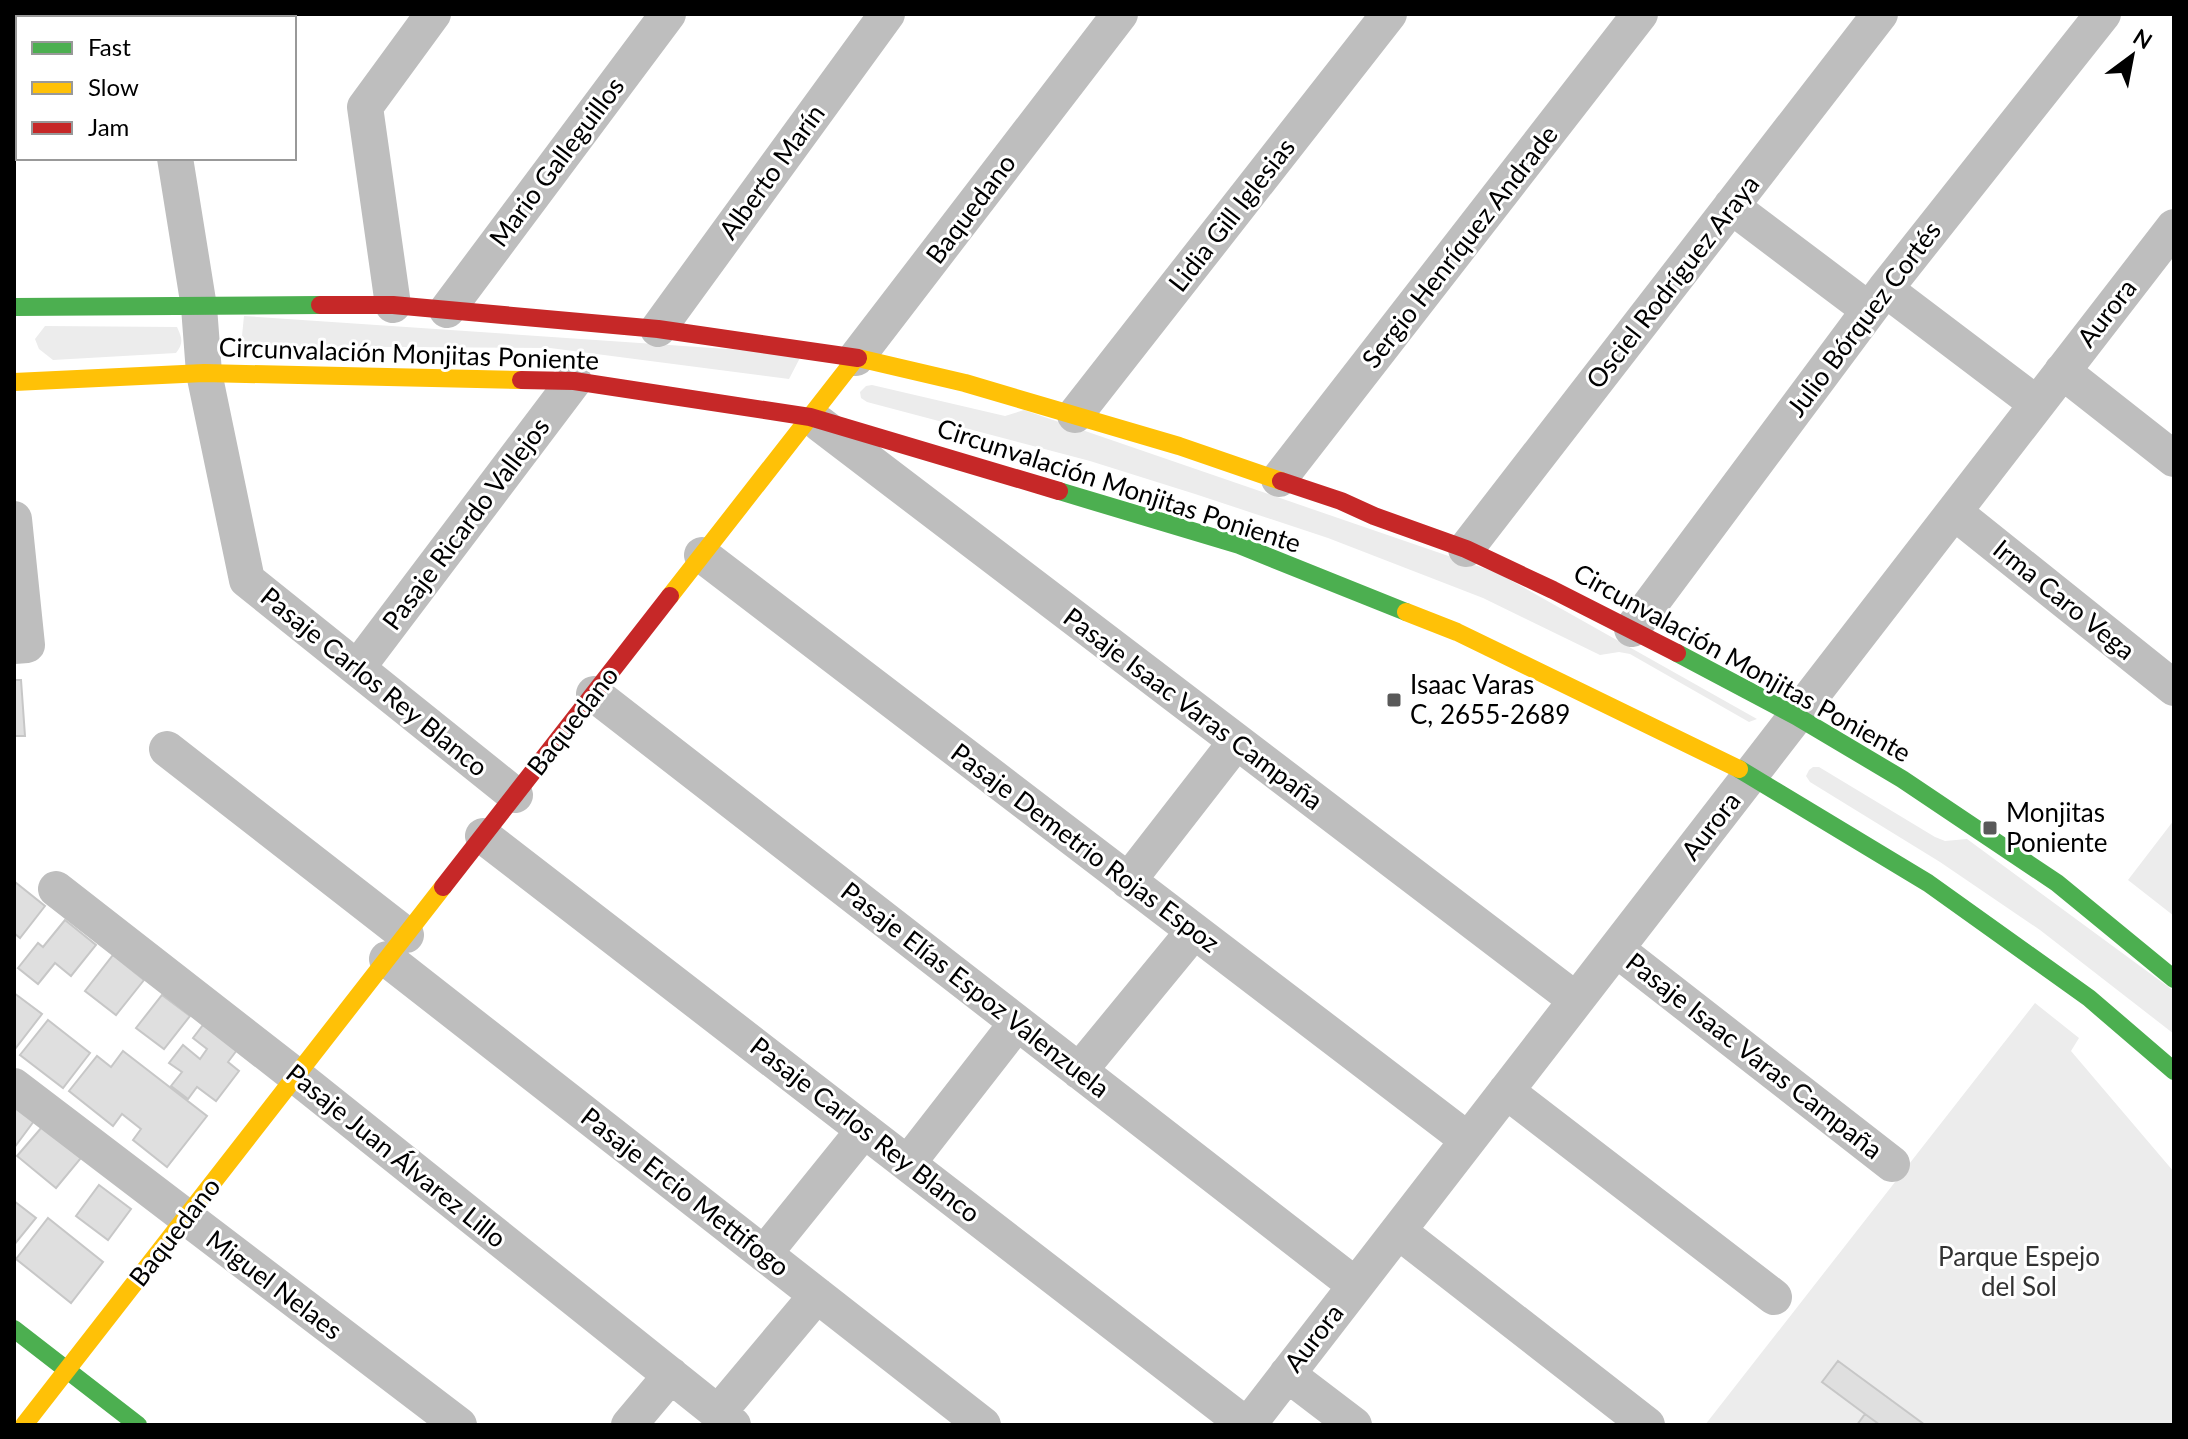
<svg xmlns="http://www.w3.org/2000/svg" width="2188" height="1439" font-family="Lato,sans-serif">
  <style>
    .green { fill: #ececec }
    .building { fill: #dfdfdf; stroke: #c7c7c7; stroke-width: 2 }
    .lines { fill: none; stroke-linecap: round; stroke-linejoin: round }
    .street { stroke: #bebebe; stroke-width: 36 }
    .fast { stroke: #4caf50; stroke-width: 18 }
    .slow { stroke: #ffc107; stroke-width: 18 }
    .jam { stroke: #c62828; stroke-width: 18 }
    .poi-dot { fill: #595959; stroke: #fff; stroke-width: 3 }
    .labels { text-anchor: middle; stroke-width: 6; stroke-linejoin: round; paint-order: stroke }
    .street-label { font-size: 26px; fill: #000; stroke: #fff }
    .poi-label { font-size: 26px; fill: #000; stroke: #fff; text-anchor: start }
    .park-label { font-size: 26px; fill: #333; stroke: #fff }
  </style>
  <rect width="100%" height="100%" fill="#fff"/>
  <path class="green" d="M244,316L802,354L789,379L550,348L241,346Z
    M45,326L177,327C182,338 184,343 176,353L53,360L39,349L35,339Z
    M872,385L1005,416L1024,410L1498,573L1757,719L1749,722L1630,654L1619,652L1600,655L1483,598L1328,538L1195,494L1090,461L867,402L861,398L860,392L866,386Z
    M1813,767H1819L1935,837L1945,841L1967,839L2174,991V1034L2040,930L1940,862L1810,782L1806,776L1809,770Z
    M2174,820V916L2128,880Z
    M2035,1003L2079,1038L2071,1051L2174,1172V1425H1705Z"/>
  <path class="building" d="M14,680H21L25,736H14Z
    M15,882L45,906L20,938L14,933Z
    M65,920L96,945L71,976L55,963L38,984L18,968L38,943L43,947Z
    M113,955L144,980L116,1015L85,991Z
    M14,993L42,1014L15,1049H14Z
    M162,995L190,1016L164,1049L136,1028Z
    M48,1020L90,1053L63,1088L20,1055Z
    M203,1025L237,1050L228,1062L239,1071L216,1101L197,1087L188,1099L171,1086L182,1072L169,1063L183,1045L200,1059L207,1049L193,1038Z
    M123,1051L207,1116L167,1167L133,1140L141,1129L122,1114L113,1126L69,1091L97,1056L111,1067Z
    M14,1106L34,1121L14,1148Z
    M42,1127L81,1158L56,1188L17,1156Z
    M99,1185L131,1209L108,1240L76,1216Z
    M14,1201L36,1218L14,1245Z
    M48,1218L103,1262L71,1303L16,1259Z
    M1838,1361L1925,1425H1880L1865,1414L1822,1382Z
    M1865,1414L1880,1425H1857Z"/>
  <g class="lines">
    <path class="street" d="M150,14L151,18
      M207,18L210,14
      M175,158L199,307L204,373L247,580L515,795
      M1731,206L1869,310
      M1885,289L2037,404
      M393,305L365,107L433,14
      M447,310L668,14
      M658,329L887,14
      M856,358L1120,14
      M2062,371L2174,459
      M1075,415L1389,14
      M820,424L1576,1000
      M1279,479L1640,14
      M1954,512L2174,688
      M14,519L27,645L14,646
      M1466,549L1880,14
      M702,555L1468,1140
      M1632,629L1885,289L2103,14
      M358,667L574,381
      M594,694L1355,1285
      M167,749L406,935
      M483,836L1246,1425
      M1128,881L1236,742
      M56,889L296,1076L733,1425
      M1616,949L1892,1164
      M387,959L983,1425
      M1079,1071L1194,931
      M14,1086L459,1425
      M1506,1091L1774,1297
      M908,1163L1017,1023
      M1398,1231L1647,1425
      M764,1254L864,1130
      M1287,1374L1354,1425
      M718,1413L817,1295
      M629,1425L671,1375
      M1248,1425L2174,227"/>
    <path class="fast" d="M14,307L320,305
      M1059,491L1239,545L1406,612
      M1677,653L1796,716L1902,779L2057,883L2174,979
      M1739,769L1928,883L2089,998L2174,1071
      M14,1329L138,1425"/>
    <path class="slow" d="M858,358L965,383L1179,446L1281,481
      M14,382L204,373L521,380
      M670,596L856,358
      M1406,612L1457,632L1739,769
      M24,1425L443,887"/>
    <path class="jam" d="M320,305H393L658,329L858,358
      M521,380L574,381L810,417L1059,491
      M1281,481L1341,501L1374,516L1466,549L1553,590L1677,653
      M443,887L670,596"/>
  </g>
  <g class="poi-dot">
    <rect x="1386" y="692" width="16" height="16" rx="4"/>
    <rect x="1982" y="820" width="16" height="16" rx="4"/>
  </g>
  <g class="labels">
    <g class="street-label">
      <text transform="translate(557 162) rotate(-53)" y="9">Mario Galleguillos</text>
      <text transform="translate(772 172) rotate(-54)" y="9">Alberto Marín</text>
      <text transform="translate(971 209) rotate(-53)" y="9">Baquedano</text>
      <text transform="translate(1232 215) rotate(-52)" y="9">Lidia Gill Iglesias</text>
      <text transform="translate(1460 247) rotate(-52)" y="9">Sergio Henríquez Andrade</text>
      <text transform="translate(1673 282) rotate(-52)" y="9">Osciel Rodríguez Araya</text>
      <text transform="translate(2107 313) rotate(-52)" y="9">Aurora</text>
      <text transform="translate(1864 319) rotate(-53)" y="9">Julio Bórquez Cortés</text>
      <text transform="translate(409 354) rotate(2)" y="9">Circunvalación Monjitas Poniente</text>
      <text transform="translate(1119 486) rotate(18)" y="9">Circunvalación Monjitas Poniente</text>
      <text transform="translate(466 524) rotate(-53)" y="9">Pasaje Ricardo Vallejos</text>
      <text transform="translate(2064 600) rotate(39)" y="9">Irma Caro Vega</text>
      <text transform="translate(1742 663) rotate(29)" y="9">Circunvalación Monjitas Poniente</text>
      <text transform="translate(374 682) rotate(39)" y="9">Pasaje Carlos Rey Blanco</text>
      <text transform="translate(1193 709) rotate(37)" y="9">Pasaje Isaac Varas Campaña</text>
      <text transform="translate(573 721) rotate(-52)" y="9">Baquedano</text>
      <text transform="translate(1711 826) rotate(-52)" y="9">Aurora</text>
      <text transform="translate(1085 848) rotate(37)" y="9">Pasaje Demetrio Rojas Espoz</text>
      <text transform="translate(975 990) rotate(38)" y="9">Pasaje Elías Espoz Valenzuela</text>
      <text transform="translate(1754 1056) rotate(38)" y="9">Pasaje Isaac Varas Campaña</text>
      <text transform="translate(865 1130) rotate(38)" y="9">Pasaje Carlos Rey Blanco</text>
      <text transform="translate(396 1156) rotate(39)" y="9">Pasaje Juan Álvarez Lillo</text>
      <text transform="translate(685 1192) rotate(38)" y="9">Pasaje Ercio Mettifogo</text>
      <text transform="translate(175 1232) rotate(-52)" y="9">Baquedano</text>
      <text transform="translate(274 1285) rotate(37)" y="9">Miguel Nelaes</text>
      <text transform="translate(1314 1338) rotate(-52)" y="9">Aurora</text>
    </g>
    <g class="poi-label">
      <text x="1410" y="694">Isaac Varas<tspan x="1410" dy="30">C, 2655-2689</tspan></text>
      <text x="2006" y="822">Monjitas<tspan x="2006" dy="30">Poniente</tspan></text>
    </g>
    <g class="park-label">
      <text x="2019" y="1266">Parque Espejo<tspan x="2019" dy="30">del Sol</tspan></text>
    </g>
  </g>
  <rect width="2188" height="1439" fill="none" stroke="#000000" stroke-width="32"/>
  <rect x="16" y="16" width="280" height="144" fill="#ffffff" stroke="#999999" stroke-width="2"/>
  <rect x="32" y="42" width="40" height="12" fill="#4caf50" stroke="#999999" stroke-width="2"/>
  <text x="88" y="56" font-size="24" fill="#000000">Fast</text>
  <rect x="32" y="82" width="40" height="12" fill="#ffc107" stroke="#999999" stroke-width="2"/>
  <text x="88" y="96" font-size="24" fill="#000000">Slow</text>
  <rect x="32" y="122" width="40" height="12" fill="#c62828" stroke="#999999" stroke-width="2"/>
  <text x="88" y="136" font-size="24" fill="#000000">Jam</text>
  <g transform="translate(2132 56) rotate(32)" stroke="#ffffff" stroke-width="6" paint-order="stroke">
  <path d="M0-6L14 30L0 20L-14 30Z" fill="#000000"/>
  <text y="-12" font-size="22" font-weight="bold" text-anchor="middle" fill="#000000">N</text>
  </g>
</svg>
